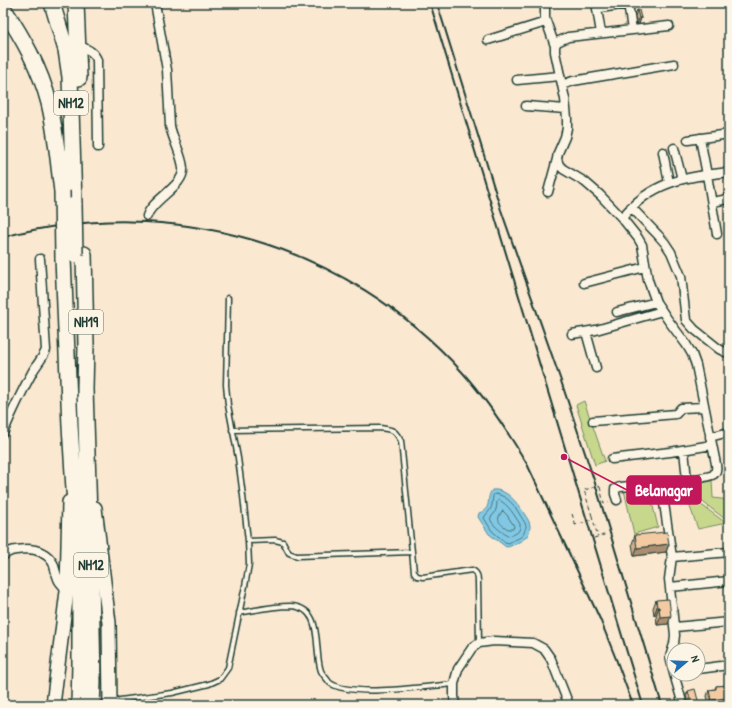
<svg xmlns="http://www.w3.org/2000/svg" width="732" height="708" font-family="'Patrick Hand',sans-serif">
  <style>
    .green { fill: #c7d88d; stroke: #738a60 }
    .water { fill: #82c8e4; stroke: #5a909e }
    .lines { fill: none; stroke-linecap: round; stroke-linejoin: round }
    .shore { stroke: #47757a; stroke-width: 1 }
    .lane-casing { stroke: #1f3d34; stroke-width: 7 }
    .street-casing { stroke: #1f3d34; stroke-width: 11 }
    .primary-casing { stroke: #1f3d34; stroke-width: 16 }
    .highway-casing { stroke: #1f3d34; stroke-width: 18 }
    .path { stroke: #1f3d34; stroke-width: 1; stroke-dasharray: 4 3; stroke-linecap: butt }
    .lane { stroke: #fcf5e5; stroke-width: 4 }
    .street { stroke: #fcf5e5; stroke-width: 8 }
    .primary { stroke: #fcf5e5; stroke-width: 13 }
    .highway { stroke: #fcf5e5; stroke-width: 15 }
    .rail { stroke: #1f3d34; stroke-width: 2 }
    .highway-bridge-casing { stroke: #1f3d34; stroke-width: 18; stroke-linecap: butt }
    .path-bridge { stroke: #1f3d34; stroke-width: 1; stroke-dasharray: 4 3; stroke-linecap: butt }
    .highway-bridge { stroke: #fcf5e5; stroke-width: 15 }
    .wall { fill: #d2ae8c; stroke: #1f3d34 }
    .shaded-wall { fill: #ab8d72; stroke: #1f3d34 }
    .building { fill: #f4caa3; stroke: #1f3d34 }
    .labels { text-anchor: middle; stroke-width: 3; stroke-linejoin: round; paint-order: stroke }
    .shield { fill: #fcf5e5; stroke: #617469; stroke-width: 1 }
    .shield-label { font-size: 14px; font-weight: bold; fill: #1f3d34 }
    .leader { fill: none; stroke: #c2185b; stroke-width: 1.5 }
    .callout-dot { fill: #c2185b; stroke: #fcf5e5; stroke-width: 1.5 }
    .callout { fill: #c2185b; stroke: #c2185b; stroke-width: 1.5 }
    .callout-label { font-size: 16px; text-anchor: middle; font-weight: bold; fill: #fff }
  </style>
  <rect width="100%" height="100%" fill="#fae8d1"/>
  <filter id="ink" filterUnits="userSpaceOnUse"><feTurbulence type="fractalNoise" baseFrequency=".025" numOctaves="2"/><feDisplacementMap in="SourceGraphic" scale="8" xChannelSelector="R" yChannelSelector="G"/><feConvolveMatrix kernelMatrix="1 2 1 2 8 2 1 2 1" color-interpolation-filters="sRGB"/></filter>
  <g filter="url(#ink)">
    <path class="green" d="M584,401L605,461L595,465L576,405Z
      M712,480L713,498L729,500V522L679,484Z
      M624,490H649L658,527L634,534Z
      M685,493L726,523L698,529Z"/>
    <path class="water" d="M492,490C507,488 518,504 525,515C527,518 530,522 530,526C530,537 523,540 515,544C512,545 510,547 506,547L489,534L478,517L479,513C493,508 485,500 492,490Z"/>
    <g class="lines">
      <path class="shore" d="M495,494C507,495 515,506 520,515C522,519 526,523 526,527C526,527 524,532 524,533C521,539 514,539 509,543L505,542L492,531L484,518C485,515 488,513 490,510C493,505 492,501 493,496Z
        M499,500C509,505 514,515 520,524C521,533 514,535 507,536C503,532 488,523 491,517C492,516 493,515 494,514C496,511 497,506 497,502Z
        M503,511L507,515L514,526L513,529H508C500,524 494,520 503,511Z"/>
      <g class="lane-casing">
        <path id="lane" d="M232,430L380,428C393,430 394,429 401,441L414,572L417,576L423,577L472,570C478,573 478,577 478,583L479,643
          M248,541L275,540L283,542L289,553L297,556L412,552
          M239,613C256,610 273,606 290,606C325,607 313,649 321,671C322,673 324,676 326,678C327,679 329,682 330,683C351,698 427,686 454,684
          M113,701L172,693L209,684L220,679L228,668L246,581L249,564L248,541L243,496L238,458L228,405L226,385L228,298"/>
      </g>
      <g class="street-casing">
        <path id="street" d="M545,3V18L555,46
          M628,3L632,30
          M601,33L597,9L600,8L628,4
          M488,40L546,22
          M78,45C86,49 94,51 97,60L98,147
          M517,80L560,76
          M562,85L573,81L674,64
          M526,106L566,109
          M700,138L707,175L717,234
          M688,140L729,134
          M674,148L682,179
          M663,152L669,183
          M548,192L557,159
          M712,202L723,200L729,197
          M631,207L658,235L665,243L671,252L681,276L686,320L694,329L719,349L725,352H729
          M147,216C152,199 185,186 183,168C182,155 173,140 170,126L167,70L155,3
          M622,218C651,181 685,177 729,172
          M584,283L645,267
          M617,312L656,302
          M586,332L596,368
          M572,334L596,330L662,311
          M593,421L676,414L681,408L704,407
          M3,433C12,412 22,391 33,371C37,364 43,358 46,350L40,259
          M710,437L729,432
          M684,450L687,480
          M612,459L670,452L712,445
          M661,483L672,557L669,579L675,635L674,644L670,657L674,673
          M617,500L615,494V489L620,487C633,485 708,480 714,474C718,470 716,464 715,459L696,365L692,354L686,344L668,320L656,302L648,280L642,245L638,238L622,218L600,195L585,182L563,169L559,165L557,159L558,153L565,137L567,128V118L565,99L555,52V46L557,42L568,37L669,26
          M3,556C11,549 16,550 26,549C37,549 47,553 53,563C55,568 56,575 59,581C61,584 64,587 67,591
          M672,557L729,552
          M670,587L729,581
          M675,627L729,622
          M698,669L729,665
          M674,674L683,705
          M455,705L454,696V684L458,669L472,648L479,643L494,641L533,643L544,649L551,659L569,705"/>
      </g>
      <g class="primary-casing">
        <path id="primary" d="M95,508L109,623L110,705
          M53,705L67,591L69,502"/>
      </g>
      <g class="highway-casing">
        <path id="highway" d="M52,3L66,50L70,77L74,205
          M76,3L79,78
          M3,8C23,38 40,68 49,103C56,131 58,162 62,191
          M84,254L86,345L85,389L91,580L93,682L92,705
          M63,258L70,426L80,583V664L79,705"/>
      </g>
      <path class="path" d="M600,487L604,504L609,502
        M572,514L575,523
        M592,516L598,537
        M594,538L607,534"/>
      <use href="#lane" class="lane"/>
      <use href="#street" class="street"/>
      <use href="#primary" class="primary"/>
      <use href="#highway" class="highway"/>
      <path class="rail" d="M430,3L643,705
        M437,3L501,210L561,381L594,480L662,705
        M3,237C171,193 346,243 463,373C488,401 508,432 527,464L600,619L616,659L633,705"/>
      <g class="highway-bridge-casing">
        <path id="highway-bridge" d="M62,191L63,258
          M74,205L75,255"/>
      </g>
      <path class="path-bridge" d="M592,516L584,490L599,486L600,487
        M575,523V525L593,520"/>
      <use href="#highway-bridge" class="highway-bridge"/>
    </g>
    <path class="wall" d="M637,10L641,18L639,24H637L635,16Z
      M635,535L669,544L666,552L634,556L632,544Z
      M656,600L668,624L657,625L656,615H654L653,608Z
      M729,685V700H725L724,704L709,705L707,696L709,690L715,689L716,686Z
      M688,691L699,704V705H687L688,704L686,696Z"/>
    <path class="shaded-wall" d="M639,18H641L639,24H637Z
      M669,544L666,552L634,556L637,548Z
      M657,607H659L656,615H654Z
      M671,616L668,624L657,625L660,617Z
      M726,695H729V700H725L724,704L709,705L711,700Z"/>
    <path class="building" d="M637,10H639L641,18H639Z
      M667,532L669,544L637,548L635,535Z
      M669,599L671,616L660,617L659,607H657L656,600Z
      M729,685V695H726V698L711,700L709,690L716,689V686Z
      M695,689L699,704L688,705V704L690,701V698L688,691Z"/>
  </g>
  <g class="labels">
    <g class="shield">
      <rect x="54" y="91" width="34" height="24" rx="3"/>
      <rect x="69" y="310" width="34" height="24" rx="3"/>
      <rect x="74" y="553" width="34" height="24" rx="3"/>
    </g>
    <g class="shield-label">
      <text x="71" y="108">NH12</text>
      <text x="86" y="327">NH19</text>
      <text x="91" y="570">NH12</text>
    </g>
  </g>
  <path class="leader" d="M564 457L627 490"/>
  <circle class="callout-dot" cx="564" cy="457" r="4"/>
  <rect class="callout" x="627" y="476" width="74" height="28" rx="4"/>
  <g class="callout-label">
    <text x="664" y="496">Belanagar</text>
  </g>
  <rect width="732" height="708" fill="none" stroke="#fcf5e5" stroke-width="16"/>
  <rect x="8" y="8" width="716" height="692" fill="none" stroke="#1f3d34" stroke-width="1.5" filter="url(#ink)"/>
  <g transform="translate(686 662) rotate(71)"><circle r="19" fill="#fcf5e5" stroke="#a4ab9e"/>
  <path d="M0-3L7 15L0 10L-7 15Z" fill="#1f6fb2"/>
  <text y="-6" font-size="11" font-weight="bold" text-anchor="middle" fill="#1f3d34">N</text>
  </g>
</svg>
